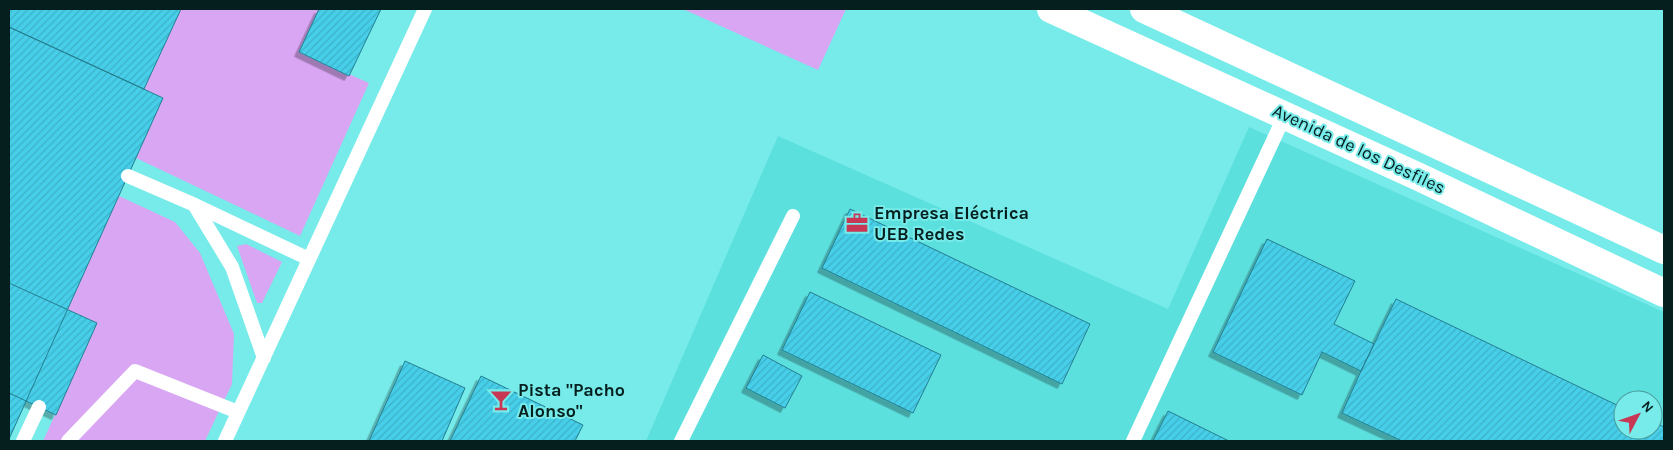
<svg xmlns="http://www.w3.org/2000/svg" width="1673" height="450" font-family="Karla,sans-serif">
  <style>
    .built { fill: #5ce0de; fill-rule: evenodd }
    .green { fill: #d9a6f3 }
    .building { fill: url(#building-hatch); stroke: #247e8f; filter: url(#shadow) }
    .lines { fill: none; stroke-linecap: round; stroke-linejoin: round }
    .service { stroke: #fff; stroke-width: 14 }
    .trunk { stroke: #fff; stroke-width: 28 }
    .labels { text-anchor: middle; stroke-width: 4; stroke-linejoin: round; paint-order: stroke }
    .street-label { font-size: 18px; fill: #051f1e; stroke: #76ebe9 }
    .poi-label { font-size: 18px; font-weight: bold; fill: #051f1e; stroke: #76ebe9; text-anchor: start }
  </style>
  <defs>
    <pattern id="building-hatch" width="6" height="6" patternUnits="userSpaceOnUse" patternTransform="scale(1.25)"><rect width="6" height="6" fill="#46cfea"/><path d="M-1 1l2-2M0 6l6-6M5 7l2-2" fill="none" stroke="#3cb1c8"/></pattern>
    <filter id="shadow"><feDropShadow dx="-4.5" dy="4.5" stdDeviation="0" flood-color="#0004"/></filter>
  </defs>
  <rect width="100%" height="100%" fill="#76ebe9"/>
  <path class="built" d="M1249,127L1664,312V441H646L778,136L1168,309ZM1623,400H1653V430H1623Z"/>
  <path class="green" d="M181,9H319L299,52L369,83L300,236L136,158L163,98L144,89Z
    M683,9H846L818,70Z
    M119,196L175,222L200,253L234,334L232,384L205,441H43L97,323L67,309Z
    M246,244L282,262L262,303H257L237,246Z"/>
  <path class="building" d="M9,9H181L144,89L9,27Z
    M319,9H381L349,76L299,52Z
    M9,27L163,98L9,439Z
    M850,209L1090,324L1062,384L822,268Z
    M1267,239L1355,281L1334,324L1374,344L1361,371L1322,352L1302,395L1213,352Z
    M9,283L97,323L56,415L9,393Z
    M810,292L941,355L913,413L782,350Z
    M1396,299L1623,408V430H1653V422L1664,427V441H1402L1342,413L1361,371Z
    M763,355L802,376L785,408L746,388Z
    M405,361L465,388L442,441H369Z
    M481,376L583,425L575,441H450Z
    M1168,411L1229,441H1153Z"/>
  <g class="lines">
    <path class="service" d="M128,176L195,205L309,259
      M195,206L232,267L264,358
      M23,441L39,407
      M68,441L135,371L238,412
      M225,441L425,9
      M681,441L793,216
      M1133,441L1285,115"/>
    <path class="trunk" d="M1051,9L1419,177L1664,293
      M1144,9L1664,250"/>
  </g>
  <defs>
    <g id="office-bare" transform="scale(1.725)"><path d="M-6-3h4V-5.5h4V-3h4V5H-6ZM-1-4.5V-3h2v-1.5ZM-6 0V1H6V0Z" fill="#c83855" stroke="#76ebe9" stroke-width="2.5" paint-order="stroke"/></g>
    <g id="bar-bare" transform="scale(1.725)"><path d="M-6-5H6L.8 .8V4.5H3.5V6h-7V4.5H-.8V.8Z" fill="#c83855" stroke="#76ebe9" stroke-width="2.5" paint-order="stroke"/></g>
  </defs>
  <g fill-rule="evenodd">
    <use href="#office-bare" x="857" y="223"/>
    <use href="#bar-bare" x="501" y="400"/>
  </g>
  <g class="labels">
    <g class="street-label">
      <text transform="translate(1359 149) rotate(25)" y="6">Avenida de los Desfiles</text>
    </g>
    <g class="poi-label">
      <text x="874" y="219">Empresa Eléctrica<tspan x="874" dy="21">UEB Redes</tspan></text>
      <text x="518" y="396">Pista "Pacho<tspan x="518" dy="21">Alonso"</tspan></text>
    </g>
  </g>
  <rect width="1673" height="450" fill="none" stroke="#051f1e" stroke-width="20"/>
  <g transform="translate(1638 415) rotate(49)"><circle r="24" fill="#76ebe9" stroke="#499998"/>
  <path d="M0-4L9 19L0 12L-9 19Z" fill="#c83855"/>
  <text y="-8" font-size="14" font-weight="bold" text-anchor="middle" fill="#051f1e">N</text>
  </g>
</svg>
